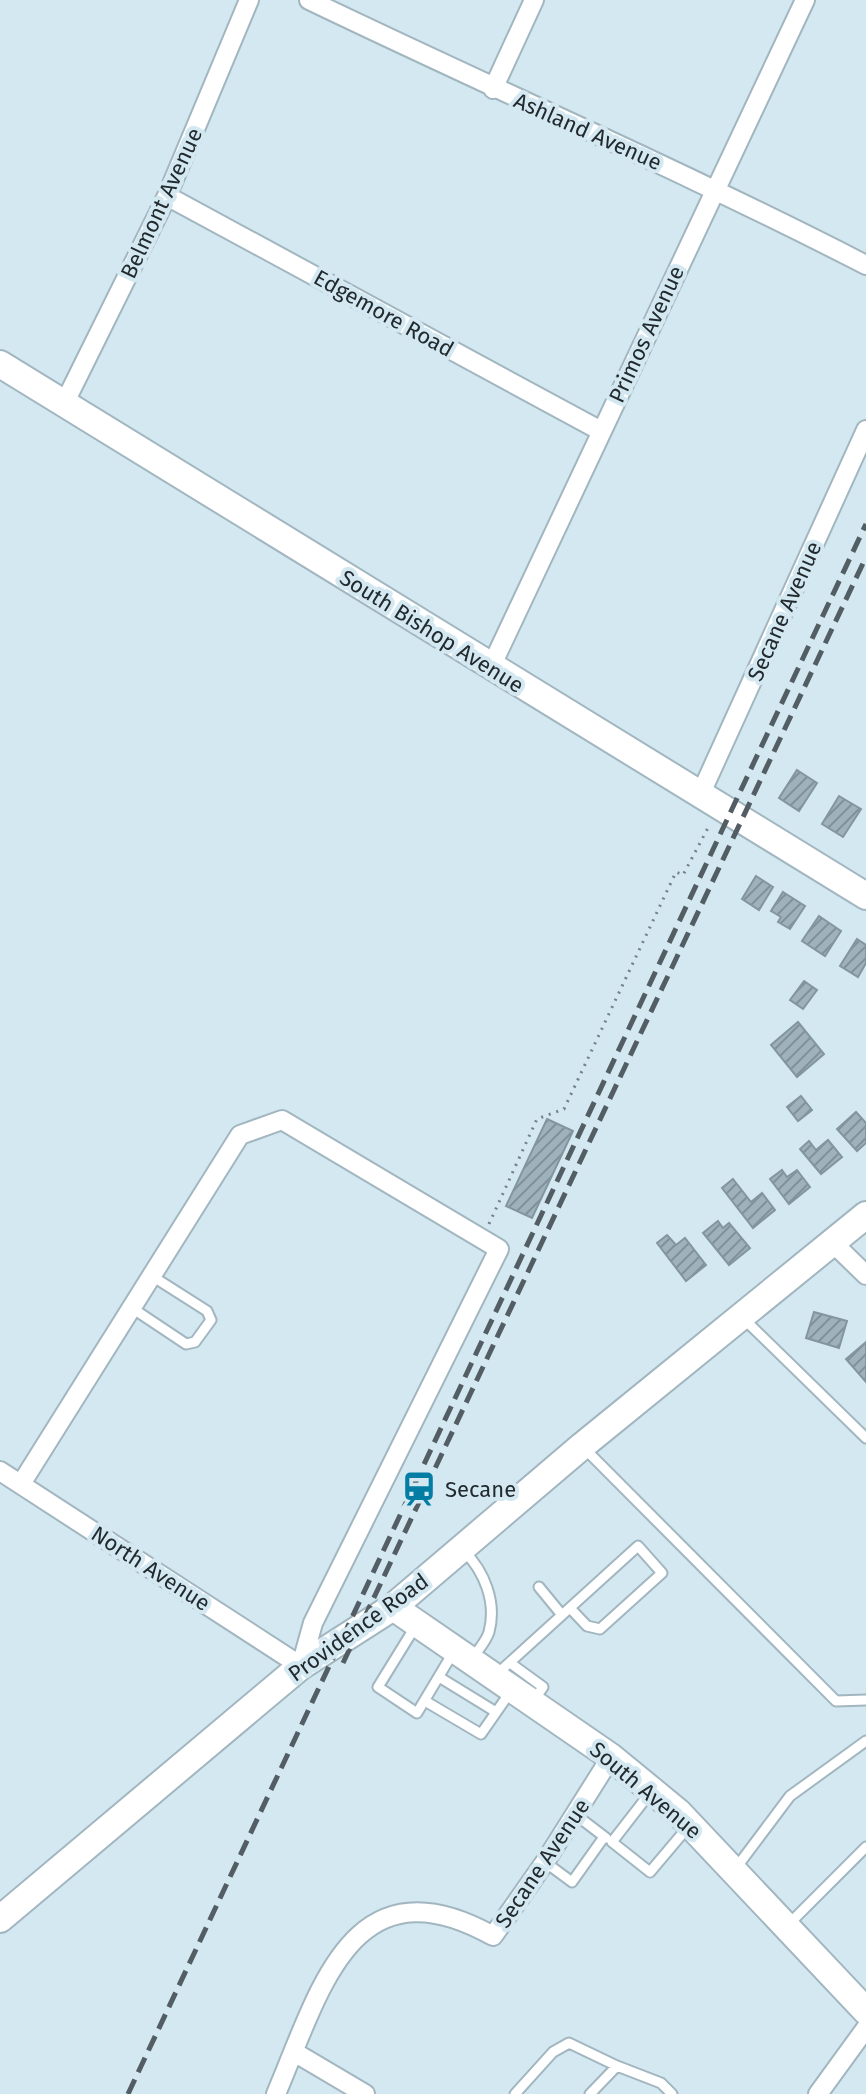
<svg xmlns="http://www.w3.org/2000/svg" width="866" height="2094" font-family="'Fira Sans',sans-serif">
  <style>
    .building { fill: url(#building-hatch); stroke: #83969f; stroke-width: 2 }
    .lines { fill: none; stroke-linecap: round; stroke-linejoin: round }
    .lane-casing { stroke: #a2b6c0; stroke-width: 13 }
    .street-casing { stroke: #a2b6c0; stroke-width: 22 }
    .secondary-casing { stroke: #a2b6c0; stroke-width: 30 }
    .path { stroke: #748188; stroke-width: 3; stroke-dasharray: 2 6; stroke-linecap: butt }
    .lane { stroke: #fff; stroke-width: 9 }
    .street { stroke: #fff; stroke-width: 18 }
    .secondary { stroke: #fff; stroke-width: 26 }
    .rail { stroke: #535e64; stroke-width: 5; stroke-dasharray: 16 8; stroke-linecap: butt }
    .labels { text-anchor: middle; stroke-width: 8; stroke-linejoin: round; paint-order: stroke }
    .street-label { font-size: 22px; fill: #222a2e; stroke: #d4e8f2 }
    .poi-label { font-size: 22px; fill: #222a2e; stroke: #d4e8f2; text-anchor: start }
  </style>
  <defs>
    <pattern id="building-hatch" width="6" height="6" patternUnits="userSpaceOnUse" patternTransform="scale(2)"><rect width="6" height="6" fill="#9fb2bc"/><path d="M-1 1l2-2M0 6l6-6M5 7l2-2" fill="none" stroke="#819199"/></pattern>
  </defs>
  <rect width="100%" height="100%" fill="#d4e8f2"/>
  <path class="building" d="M797,770L817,783L799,811L779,798Z
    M839,796L861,809L843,837L822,824Z
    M756,876L773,887L759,910L742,899Z
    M783,892L805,906L790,929L778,922L781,917L771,911Z
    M819,916L841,931L825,956L802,941Z
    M857,939L866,945V963L858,977L840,966Z
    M804,981L817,990L803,1009L790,1000Z
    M798,1022L824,1054L797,1077L771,1045Z
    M801,1096L812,1110L798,1121L787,1107Z
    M856,1112L866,1123V1143L857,1151L837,1129Z
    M547,1119L573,1131L532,1218L506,1206Z
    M828,1140L842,1157L821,1174L800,1149L809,1141L816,1150Z
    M782,1170L787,1177L797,1170L810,1187L789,1204L770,1179Z
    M733,1179L751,1202L762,1193L775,1210L753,1228L722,1188Z
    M718,1221L723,1228L729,1223L750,1248L729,1265L703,1233Z
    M667,1235L676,1245L685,1238L706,1265L686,1281L657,1243Z
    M814,1312L847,1321L839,1348L806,1338Z
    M866,1342V1382L846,1359Z"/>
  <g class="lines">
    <g class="lane-casing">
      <path id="lane" d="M132,1308L186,1344L195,1342L211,1320L207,1311L152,1276
        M743,1318L866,1438
        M583,1447L836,1701L866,1700
        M464,1551C484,1571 497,1602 489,1632C486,1642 477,1651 472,1659
        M539,1587L562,1615
        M415,1627L378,1687L417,1713L454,1651
        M510,1663L543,1687L534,1700
        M497,1674L638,1546L662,1573L600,1629L587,1626L570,1608
        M439,1677L496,1712
        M425,1701L481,1734L511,1691
        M650,1793L612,1842L650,1872L688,1827
        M576,1815L606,1838
        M545,1862L572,1882L604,1837
        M736,1868L790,1796L866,1741
        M789,1924L866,1847
        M515,2094L553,2052L569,2043L617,2066
        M590,2094L617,2066L661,2083L672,2094"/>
    </g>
    <g class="street-casing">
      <path id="street" d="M309,0C494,89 683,171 866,265
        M493,89L534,0
        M167,196L601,431
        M65,402L167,196L249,0
        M490,669L805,0
        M701,793L866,430
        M832,1242L866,1275
        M0,1471L301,1666L313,1623L499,1249L282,1120L240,1135L21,1484
        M294,2052L365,2094
        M276,2094C320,1991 352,1857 493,1936L545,1862L611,1757
        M818,2094L866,2028"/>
    </g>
    <g class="secondary-casing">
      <path id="secondary" d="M0,364L866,896
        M393,1607L611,1757L678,1812L866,2011
        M0,1919L301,1666L393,1607L582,1446L866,1215"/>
    </g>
    <path class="path" d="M489,1224L537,1119L564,1109L676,872L683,875L709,826"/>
    <use href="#lane" class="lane"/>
    <use href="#street" class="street"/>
    <use href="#secondary" class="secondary"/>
    <path class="rail" d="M343,1663L866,557
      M128,2094L866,524"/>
  </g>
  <defs>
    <g id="station-bare" transform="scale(2.76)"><path d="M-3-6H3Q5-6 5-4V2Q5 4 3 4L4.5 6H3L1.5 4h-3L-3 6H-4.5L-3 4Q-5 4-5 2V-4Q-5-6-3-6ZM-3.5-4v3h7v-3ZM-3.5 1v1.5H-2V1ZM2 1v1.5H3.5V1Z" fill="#047da4" stroke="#d4e8f2" stroke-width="2.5" paint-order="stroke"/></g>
  </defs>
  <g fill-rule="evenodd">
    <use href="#station-bare" x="419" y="1489"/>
  </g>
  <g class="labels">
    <g class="street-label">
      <text transform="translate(588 131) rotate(24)" y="8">Ashland Avenue</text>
      <text transform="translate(161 203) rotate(-65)" y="8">Belmont Avenue</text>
      <text transform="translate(384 313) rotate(29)" y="8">Edgemore Road</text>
      <text transform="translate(646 334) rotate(-65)" y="8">Primos Avenue</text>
      <text transform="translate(784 611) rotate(-66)" y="8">Secane Avenue</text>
      <text transform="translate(432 631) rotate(32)" y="8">South Bishop Avenue</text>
      <text transform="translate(151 1568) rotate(33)" y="8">North Avenue</text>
      <text transform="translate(358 1627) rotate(-36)" y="8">Providence Road</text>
      <text transform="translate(646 1790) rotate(40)" y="8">South Avenue</text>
      <text transform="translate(542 1863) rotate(-56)" y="8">Secane Avenue</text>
    </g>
    <g class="poi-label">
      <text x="445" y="1497">Secane</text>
    </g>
  </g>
</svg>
